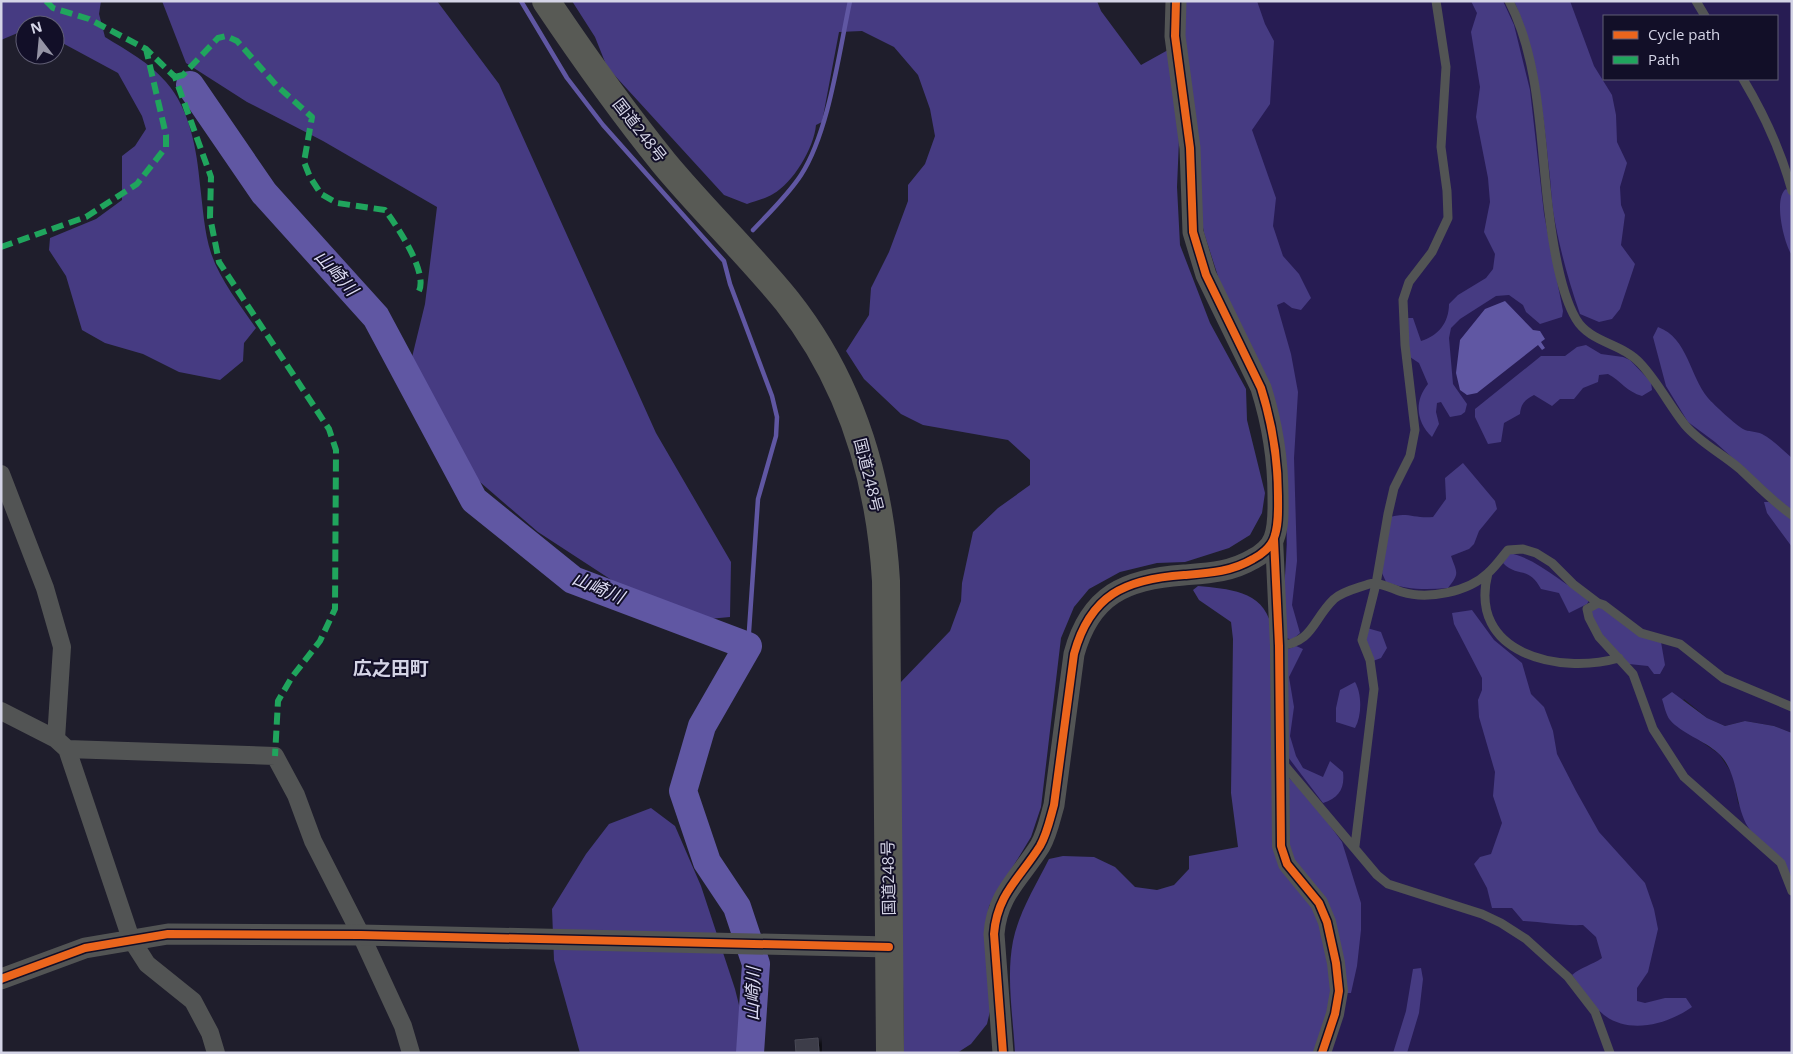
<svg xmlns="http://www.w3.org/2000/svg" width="1793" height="1054" font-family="'Open Sans','Noto Sans JP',sans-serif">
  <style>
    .green { fill: #271c53; fill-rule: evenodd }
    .forest { fill: #463b82 }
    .water { fill: #6057a3 }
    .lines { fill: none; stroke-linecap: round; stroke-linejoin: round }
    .stream { stroke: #6057a3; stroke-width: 4.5 }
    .river { stroke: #6057a3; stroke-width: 28 }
    .building { fill: #3d3c48; stroke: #494956; filter: url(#shadow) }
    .service { stroke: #525454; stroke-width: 9 }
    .minor { stroke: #525454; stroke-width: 18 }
    .tertiary { stroke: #525454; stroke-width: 21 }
    .trunk { stroke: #585a55; stroke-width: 28 }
    .quiet { stroke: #20a55d; stroke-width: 6; stroke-dasharray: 12 6; stroke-linecap: butt }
    .cycleway-casing { stroke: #120f28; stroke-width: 11 }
    .cycleway { stroke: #eb651d; stroke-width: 8 }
    .labels { text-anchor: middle; stroke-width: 4; stroke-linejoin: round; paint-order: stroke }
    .street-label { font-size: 16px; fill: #d4d4e6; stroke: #120f28 }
    .water-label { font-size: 18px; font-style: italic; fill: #deddf4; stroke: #120f28 }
    .quarter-label { font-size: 19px; font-weight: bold; fill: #d4d4e6; stroke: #120f28 }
  </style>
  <defs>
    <filter id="shadow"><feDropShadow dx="5.5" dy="3" stdDeviation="2.5" flood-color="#0009"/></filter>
  </defs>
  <rect width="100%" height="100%" fill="#1f1e2c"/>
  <path class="green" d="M1185,1H1792V733L1774,726L1745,721L1725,726L1707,718L1684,699L1670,720L1719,754L1733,775L1738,803L1788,868L1792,880V1053H1325L1286,849V487ZM1604,16H1777V79H1604Z"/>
  <path class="forest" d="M1,1H101L99,14L105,37C126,50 150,63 166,82C190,109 197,151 200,185C203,208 204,232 211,253C220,280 240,305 256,328L244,343L243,361L220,380L179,372L143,354L105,343L82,330L66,276L49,250L50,238L96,219L122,200V156L135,146L146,129L142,116L118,73L55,39V25H25V33L20,32L1,40Z
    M162,1H437L499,84L656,433L731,562L730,617L676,622L538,532L473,476L404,390L425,304L437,207L323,141L247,102L186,63Z
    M572,1H1097L1101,11L1141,65L1168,50L1179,140L1177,187L1180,245L1210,323L1246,389L1247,420L1265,493L1262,513L1250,535L1229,548L1185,562L1157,563L1120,572L1089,589L1074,607L1061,638L1041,807L1031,837L989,906L986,934L991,1007L987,1024L971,1044L957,1053H904L899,684L950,631L961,601L962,583L973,532L998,508L1030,485V460L1008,440L923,425L901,414L864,379L846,351L869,315L871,288L889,252L908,201V185L925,164L935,136L930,109L918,75L894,47L862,31L839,32L822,122L816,125C814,148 793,183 773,194C765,199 755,201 747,204L724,195L607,67L595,37Z
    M1185,1H1257L1265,24L1274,41L1270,104L1252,130L1276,198L1273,226L1283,256L1299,274L1311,298L1301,310L1292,308L1284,302L1277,305L1291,354L1298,392L1294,458L1297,561L1292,605L1300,633L1292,640L1284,637L1282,623L1287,544L1286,487L1204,233L1200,211L1185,37Z
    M1471,1H1503L1514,25L1530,90L1544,214L1563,311L1562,317L1540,324L1526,312L1523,305L1509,295L1496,296L1460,319L1451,328L1449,338L1453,384L1467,404L1465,412L1461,415L1450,417L1441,402L1437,403L1436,412L1439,424L1432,437C1416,422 1414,401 1428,384L1419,363L1410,357L1405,318H1413L1421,341C1438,336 1449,323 1449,304L1458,295L1486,278L1493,269L1495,254L1484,232L1490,202L1488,178L1476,117L1480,87L1471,32L1477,13Z
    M1514,1H1570L1594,66L1612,95L1616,115L1617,142L1627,163L1620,187L1621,205L1625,215L1621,245L1635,264L1620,309L1612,319L1599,322L1580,314C1568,280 1559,246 1553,211C1551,197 1551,183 1549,169C1544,117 1536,49 1514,1Z
    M1786,189L1790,192L1792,198V255C1784,244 1773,198 1786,189Z
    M1658,327C1688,338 1690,377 1708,398C1714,405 1736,425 1743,429C1748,432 1756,431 1762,434C1773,440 1782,449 1792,458V512L1715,442L1688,422L1666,386L1653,337Z
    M1586,345L1601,354L1623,357L1630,360L1651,382L1652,390L1642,396C1627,392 1621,381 1608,374L1599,375L1598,382L1583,388L1574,399H1560L1552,406L1534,395C1525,400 1521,403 1520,414L1504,423L1501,442L1488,444L1475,417V409L1541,356H1565L1577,347Z
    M1463,463L1495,501L1497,509L1479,531L1474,544L1469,549L1451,556C1457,573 1460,573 1448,588C1426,590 1406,590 1386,582L1382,573L1388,518C1406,511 1414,519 1433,517L1446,499L1445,478Z
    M1764,502H1769L1792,519V547L1767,513Z
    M1509,553C1539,559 1562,585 1590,598L1587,604L1569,613L1559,593L1541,589C1528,565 1517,578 1503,563Z
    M1198,586C1227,589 1263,590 1271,625L1277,846L1316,907L1334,987L1317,1053H1015C1013,1016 1006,977 1013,941C1019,912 1036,885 1049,859L1063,856L1094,857L1115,867L1135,887L1157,890L1174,885L1189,869V856L1238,847L1231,793L1233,639L1231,622L1199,600L1193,590Z
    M1601,606L1661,642L1665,665L1660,674H1654L1648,666L1629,664L1602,637L1590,615L1591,609Z
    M1472,610L1494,640L1522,663L1531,694L1544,707L1553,731L1557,754L1576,791L1599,832L1645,883L1654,909L1658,929L1648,972L1637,988V1001L1645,1003L1665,998H1686L1692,1007C1668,1024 1630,1035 1604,1015C1591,1004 1582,989 1572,975C1581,967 1592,965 1602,958L1596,937L1583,925C1562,926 1544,922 1523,921L1512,908H1492L1487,888L1474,864L1480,857L1491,854L1502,823L1493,796L1495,772L1479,717L1478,700L1482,690V678L1454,624L1452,613Z
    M1367,628L1381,632L1387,648L1381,658L1373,661L1365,642Z
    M1296,646L1303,649L1289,677L1294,707L1290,736L1296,756L1303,768L1323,777L1330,761L1343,772C1345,788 1339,798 1323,803L1285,753L1283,651Z
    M1355,682C1362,694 1362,715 1355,728L1336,722V708L1340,690Z
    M1672,692L1707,718L1725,726L1745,721L1774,726L1792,733V880C1782,851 1761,848 1748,827C1734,804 1739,772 1718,753C1705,741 1681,733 1670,720C1666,715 1664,705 1662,699Z
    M1284,774L1304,790L1342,842L1361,903V930L1357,966L1351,993H1344L1340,962L1286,849Z
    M651,808L675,826L701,886L735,989L751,1053H580L554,960L552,909L586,854L609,824Z
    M1421,968L1423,979L1419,1013L1407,1053H1393L1406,1011L1413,969Z"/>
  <path class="water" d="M1505,301L1533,330L1540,331L1545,339L1541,342L1545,348L1542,350L1538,345L1477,393L1467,395L1460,390L1456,373L1460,340L1485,309Z"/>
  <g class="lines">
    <path class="stream" d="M521,1L567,78L603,125L724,261L730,284L772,396L777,417L776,436L758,499L748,646
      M753,230C769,213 788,195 801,175C829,132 839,52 850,1"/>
    <path class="river" d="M190,85L264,193L376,317L474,500L573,580L748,646L702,726L683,791L707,862L737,907L756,964L750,1053"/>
  </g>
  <path class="building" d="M818,1038L819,1053H796L795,1040Z"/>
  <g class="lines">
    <path class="service" d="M1509,1C1541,62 1540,145 1549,213C1553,244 1560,292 1576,319C1590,343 1622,343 1640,363C1658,382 1669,405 1685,425C1700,443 1723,454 1741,470C1758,486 1772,501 1792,515
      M1696,1L1705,16
      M1743,79C1764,114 1781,151 1792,191
      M1488,573C1467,654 1559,675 1619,658
      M1598,603L1587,609L1589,618L1599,637L1633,674L1653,729L1684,777L1781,863L1792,891
      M1279,646C1314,642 1312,620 1334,599C1343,591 1358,588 1369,584C1379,581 1392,589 1402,592C1428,600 1468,592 1488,573C1496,566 1502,557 1508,550L1523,549L1536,553L1552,563L1573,584L1598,603L1604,605L1641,633L1680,644L1723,678L1792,707
      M1281,761L1377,875L1388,884L1482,914L1501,923L1526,939L1568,977L1595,1012L1610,1053
      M1355,846L1374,689L1370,660L1362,640L1376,584L1388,514L1394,488L1410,456L1415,430L1405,345L1403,300L1409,282L1432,252L1448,218L1447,191L1441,147L1446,67L1436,1"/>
    <path class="minor" d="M1,474L45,588L62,647L56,739
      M1274,539L1279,646L1281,846L1287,864L1319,903L1327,922L1336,963L1339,991L1335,1014L1322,1053
      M1,711L56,739L67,749L131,939L147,964L193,1001L210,1033L216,1053
      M67,749L275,756L296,795L313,841L361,935L403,1026L411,1053"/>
    <path class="tertiary" d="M1,979L85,948L168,934L361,935L889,947
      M1003,1053L994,934C997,894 1020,878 1040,846C1047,834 1050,819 1054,805L1074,654C1090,595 1125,579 1184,575C1209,573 1231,572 1253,559C1261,555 1271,547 1274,538C1279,525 1278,510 1278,496C1278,459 1272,423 1261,388L1206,275L1193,232L1190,148L1175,36L1176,1"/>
    <path class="trunk" d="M546,1C583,56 622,111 664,163C703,210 748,253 787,301C851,382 880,480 886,581L890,1053"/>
    <path class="quiet" d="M46,1L53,8L89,19L146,49L175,77L211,177L210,217L219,262L329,429L336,450L335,609L320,641L292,677L278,701L275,756
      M175,77L183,75L218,38L226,36L237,41L276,85L312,117L304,162L310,177L321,194L337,203L385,210C397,226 428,272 419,291
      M1,247L86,217L137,184L166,147V135L146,49"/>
    <g class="cycleway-casing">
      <path id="cycleway" d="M1274,539L1279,646L1281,846L1287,864L1319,903L1327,922L1336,963L1339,991L1335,1014L1322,1053
        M1,979L85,948L168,934L361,935L889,947
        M1003,1053L994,934C997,894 1020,878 1040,846C1047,834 1050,819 1054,805L1074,654C1090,595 1125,579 1184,575C1209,573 1231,572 1253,559C1261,555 1271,547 1274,538C1279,525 1278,510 1278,496C1278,459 1272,423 1261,388L1206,275L1193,232L1190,148L1175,36L1176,1"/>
    </g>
    <use href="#cycleway" class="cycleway"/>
  </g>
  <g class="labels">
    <g class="street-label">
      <text transform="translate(640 130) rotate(52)" y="6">国道248号</text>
      <text transform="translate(869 475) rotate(76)" y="6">国道248号</text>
      <text transform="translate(888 878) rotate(-91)" y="6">国道248号</text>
    </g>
    <g class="water-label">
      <text transform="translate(336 273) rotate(48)" y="6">山崎川</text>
      <text transform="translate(598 588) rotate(23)" y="6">山崎川</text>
      <text transform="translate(753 994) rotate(-88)" y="6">山崎川</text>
    </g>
    <g class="quarter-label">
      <text x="391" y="675">広之田町</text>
    </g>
  </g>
  <rect width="1793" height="1054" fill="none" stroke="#d4d4e6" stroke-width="5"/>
  <rect x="1603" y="15" width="175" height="65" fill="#120f28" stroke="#605e74"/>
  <rect x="1613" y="31" width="25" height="8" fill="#eb651d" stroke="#605e74"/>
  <text x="1648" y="40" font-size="15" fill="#d4d4e6">Cycle path</text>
  <rect x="1613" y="56" width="25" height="8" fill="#20a55d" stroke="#605e74"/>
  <text x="1648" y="65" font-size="15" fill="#d4d4e6">Path</text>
  <g transform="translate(40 40) rotate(344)"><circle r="24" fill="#120f28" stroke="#605e74"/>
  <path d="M0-4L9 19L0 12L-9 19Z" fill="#9594a5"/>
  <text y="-8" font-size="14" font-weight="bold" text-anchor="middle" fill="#d4d4e6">N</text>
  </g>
</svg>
